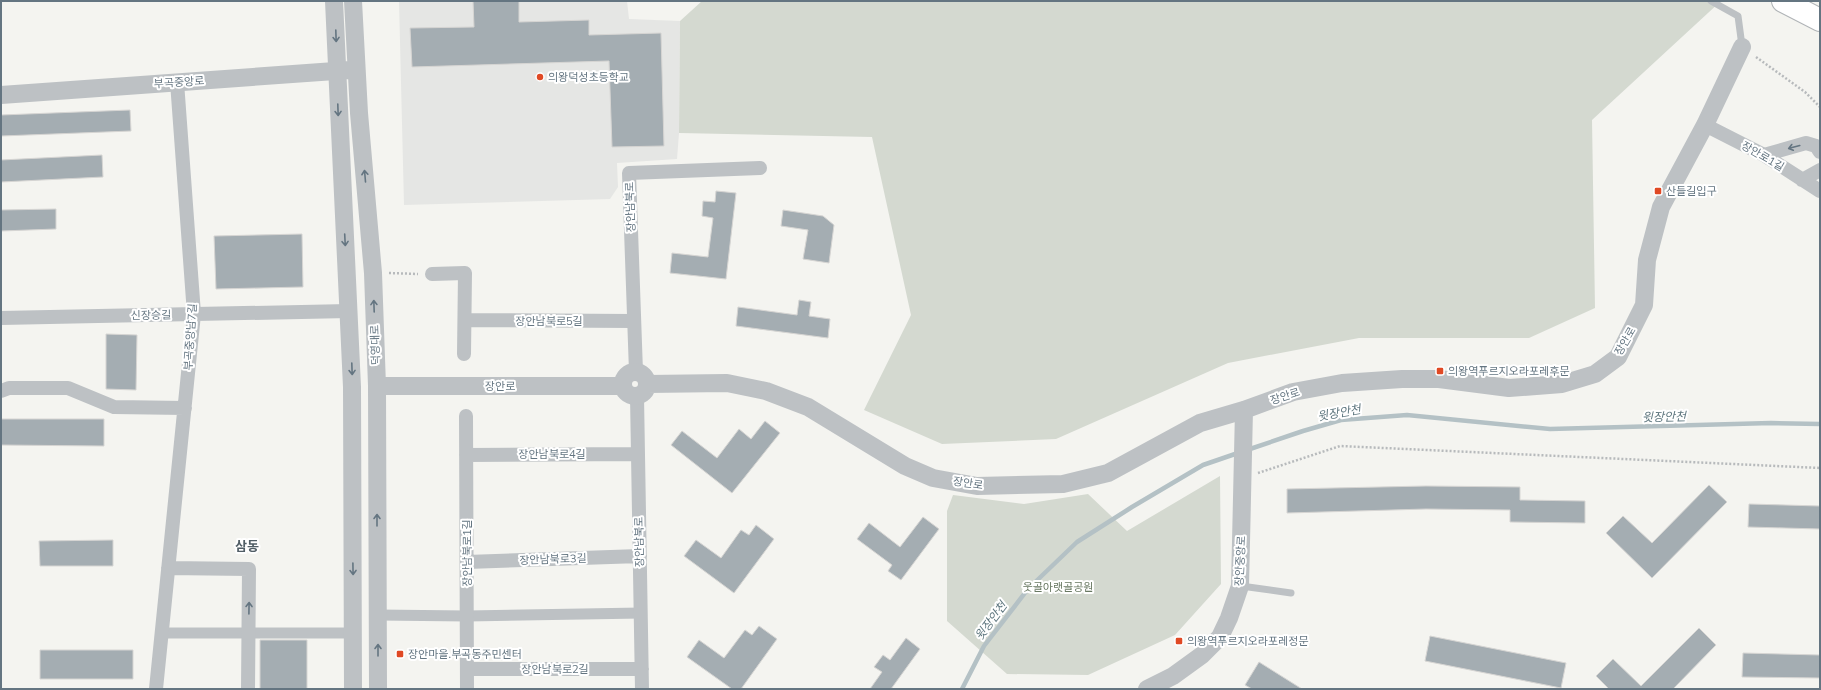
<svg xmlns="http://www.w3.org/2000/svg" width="1821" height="690" font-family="Mulish,'Noto Sans KR',sans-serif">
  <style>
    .built { fill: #e5e6e4 }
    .green { fill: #d4d9d0 }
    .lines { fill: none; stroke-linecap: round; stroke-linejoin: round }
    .stream { stroke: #b4c1c5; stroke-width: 4.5 }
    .building { fill: #a4adb2; stroke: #d6d5d3 }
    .motorway-casing { stroke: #b0b4b7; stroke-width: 24 }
    .path { stroke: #b7babc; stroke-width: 2.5; stroke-dasharray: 2 2; stroke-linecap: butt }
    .service { stroke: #bdc1c4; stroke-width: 7 }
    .pedestrian { stroke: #bdc1c4; stroke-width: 11 }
    .minor { stroke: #bdc1c4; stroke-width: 14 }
    .tertiary { stroke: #bdc1c4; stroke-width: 18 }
    .motorway { stroke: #fff; stroke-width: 22 }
    .oneway { stroke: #647581 }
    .poi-dot { fill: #e04924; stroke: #fff; stroke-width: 1.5 }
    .labels { text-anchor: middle; stroke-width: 4; stroke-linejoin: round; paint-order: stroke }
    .poi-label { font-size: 11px; fill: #647581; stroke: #fff; text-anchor: start }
    .street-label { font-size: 11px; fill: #647581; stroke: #fff }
    .park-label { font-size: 11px; fill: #687862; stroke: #fff }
    .water-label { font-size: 12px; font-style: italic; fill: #5f777f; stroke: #fff }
    .quarter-label { font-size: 13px; font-weight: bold; fill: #515e66; stroke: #fff }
  </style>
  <rect width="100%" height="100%" fill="#f4f4f0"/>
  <path class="built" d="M399,1H627L629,19L680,21L679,133L677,159L617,163L618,187L610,199L404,205Z"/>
  <path class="green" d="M702,1H1721L1592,120L1595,308L1529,338H1359L1228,363L1056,439L942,444L864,410L911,315L872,137L679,133L680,21Z
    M1220,476L1221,584L1175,635L1088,675L1007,674L947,621V511L953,495L1024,504L1088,494L1127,531Z"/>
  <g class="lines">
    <path class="stream" d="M1247,450L1303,431L1341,420L1407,415L1550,429L1771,423L1820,424
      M962,689L984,646L1028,589L1077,542L1132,507L1203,465L1238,453"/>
  </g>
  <path class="building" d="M473,1H519V22L589,20V35L661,33L664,146L612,147L609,61L412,67L410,28L474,27Z
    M130,110L131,131L1,136V115Z
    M102,155L103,177L1,182V160Z
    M716,191L736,193L726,279L670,273L672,253L708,257L713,218L702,216L703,201L715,202Z
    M56,209V229L1,231V210Z
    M783,210L823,216L834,225L829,263L803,259L808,230L781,226Z
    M302,234L303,287L216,289L214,236Z
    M799,300L811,302L809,316L830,319L828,338L736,326L738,307L797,315Z
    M106,334L137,335L136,390L106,389Z
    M1,419H104V446L1,445Z
    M765,421L780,433L732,493L671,445L682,431L717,458L739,429L751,439Z
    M1709,485L1727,502L1652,578L1606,533L1623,516L1652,543Z
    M1426,486L1520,487V500L1585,501V523L1510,522V510L1426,509L1287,513V489Z
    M1749,504L1820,506V529L1748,527Z
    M923,517L939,529L901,580L888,571L892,565L857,539L869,523L900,547Z
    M756,525L774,539L734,593L684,556L696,540L721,558L741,530L749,535Z
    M113,540V566H40L39,541Z
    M759,626L777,639L741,689H732L687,657L699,640L724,658L745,630L752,635Z
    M1699,628L1716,645L1673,689H1609L1596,676L1613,659L1641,686Z
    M1430,636L1566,663L1561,688L1425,661Z
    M906,638L920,649L891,689H870L882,672L874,667L883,655L890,660Z
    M260,640H307V689H260Z
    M40,650H133V679H40Z
    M1743,653L1820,655V678L1742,677Z
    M1259,662L1302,689H1252L1245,685Z"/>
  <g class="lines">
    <g class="motorway-casing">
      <path id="motorway" d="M1783,1L1820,20"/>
    </g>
    <path class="path" d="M1756,57L1805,92L1820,107
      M389,273L418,274
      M1258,473L1340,446L1820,468"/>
    <path class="service" d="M1711,1L1738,16L1742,46
      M1241,586L1291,593"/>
    <path class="pedestrian" d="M378,615L467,616L641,613
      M162,633H354"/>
    <path class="minor" d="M1705,125L1764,155L1820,191
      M1764,155L1806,143L1816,146L1820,152
      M1802,180L1820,170
      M432,274L465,273L464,354
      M1,318L349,311
      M465,320L633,321
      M636,372L629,173L760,168
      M1,391L9,388H68L114,407L185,408
      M637,396L642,689
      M466,416L467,689
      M466,455L638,454
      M467,562L640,556
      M168,568L249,569L248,689
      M467,669H642
      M156,689L194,314L177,82"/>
    <path class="tertiary" d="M334,1L352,387L353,689
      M353,1L359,113L373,273L377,386L378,689
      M1,95L349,70
      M623 384a12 12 0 1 1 24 0a12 12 0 1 1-24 0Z
      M647,384L727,383L766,391L808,407L905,466L933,478L977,486L1063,484L1108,473L1200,423L1244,410L1293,392L1342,383L1402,379H1439L1509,388L1562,384L1595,374L1618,357L1644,305L1647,260L1661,207L1705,125L1742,47
      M377,386H623
      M1147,689L1173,676L1202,655L1220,637L1229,618L1240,586L1244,410"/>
    <use href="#motorway" class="motorway"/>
  </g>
  <defs><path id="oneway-shaft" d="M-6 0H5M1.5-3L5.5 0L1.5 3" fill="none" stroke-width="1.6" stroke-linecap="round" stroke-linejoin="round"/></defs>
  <g class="oneway">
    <use href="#oneway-shaft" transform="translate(336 36) rotate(88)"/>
    <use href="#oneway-shaft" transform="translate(338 110) rotate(88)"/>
    <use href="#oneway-shaft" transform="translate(1794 147) rotate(165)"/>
    <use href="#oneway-shaft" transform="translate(365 176) rotate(-95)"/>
    <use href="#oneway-shaft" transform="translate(345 240) rotate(87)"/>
    <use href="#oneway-shaft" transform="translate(374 306) rotate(-92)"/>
    <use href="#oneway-shaft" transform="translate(352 369) rotate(88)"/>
    <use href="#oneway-shaft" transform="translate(377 520) rotate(-90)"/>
    <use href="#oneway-shaft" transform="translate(353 569) rotate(89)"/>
    <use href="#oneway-shaft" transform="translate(249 608) rotate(-89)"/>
    <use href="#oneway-shaft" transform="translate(378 650) rotate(-90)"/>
  </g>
  <g class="poi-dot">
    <circle cx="540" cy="77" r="4"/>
    <rect x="1654" y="187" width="8" height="8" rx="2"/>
    <rect x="1436" y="367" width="8" height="8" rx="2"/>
    <rect x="1175" y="637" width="8" height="8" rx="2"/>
    <rect x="396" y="650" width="8" height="8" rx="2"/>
  </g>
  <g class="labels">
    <g class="poi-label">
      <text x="548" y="81">의왕덕성초등학교</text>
      <text x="1666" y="195">산들길입구</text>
      <text x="1448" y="375">의왕역푸르지오라포레후문</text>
      <text x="1187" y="645">의왕역푸르지오라포레정문</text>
      <text x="408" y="658">장안마을.부곡동주민센터</text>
    </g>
    <g class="street-label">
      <text transform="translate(179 82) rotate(-4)" y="4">부곡중앙로</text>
      <text transform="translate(1763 156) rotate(30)" y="4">장안로1길</text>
      <text transform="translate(630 207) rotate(-92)" y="4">장안남북로</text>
      <text transform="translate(151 315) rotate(-1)" y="4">신장승길</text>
      <text x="549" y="325">장안남북로5길</text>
      <text transform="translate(190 337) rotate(-86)" y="4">부곡중앙남7길</text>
      <text transform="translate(1625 341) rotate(-60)" y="4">장안로</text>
      <text transform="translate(375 345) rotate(-92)" y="4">덕영대로</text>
      <text x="500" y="390">장안로</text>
      <text transform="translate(1285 396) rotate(-18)" y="4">장안로</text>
      <text x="552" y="458">장안남북로4길</text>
      <text transform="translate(968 483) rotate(8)" y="4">장안로</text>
      <text transform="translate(639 542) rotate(-91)" y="4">장안남북로</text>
      <text transform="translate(467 553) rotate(-90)" y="4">장안남북로1길</text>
      <text transform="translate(553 559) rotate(-2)" y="4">장안남북로3길</text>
      <text transform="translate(1240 561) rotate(-87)" y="4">장안중앙로</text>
      <text x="555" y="673">장안남북로2길</text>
    </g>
    <g class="park-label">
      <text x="1058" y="591">웃골아랫골공원</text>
    </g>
    <g class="water-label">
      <text transform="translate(1339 413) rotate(-10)" y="4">윗장안천</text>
      <text transform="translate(1664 417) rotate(-1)" y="4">윗장안천</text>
      <text transform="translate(991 621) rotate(-53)" y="4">윗장안천</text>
    </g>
    <g class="quarter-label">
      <text x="247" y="551">삼동</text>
    </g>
  </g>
  <rect width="1821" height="690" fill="none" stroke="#647581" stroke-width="4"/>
</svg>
